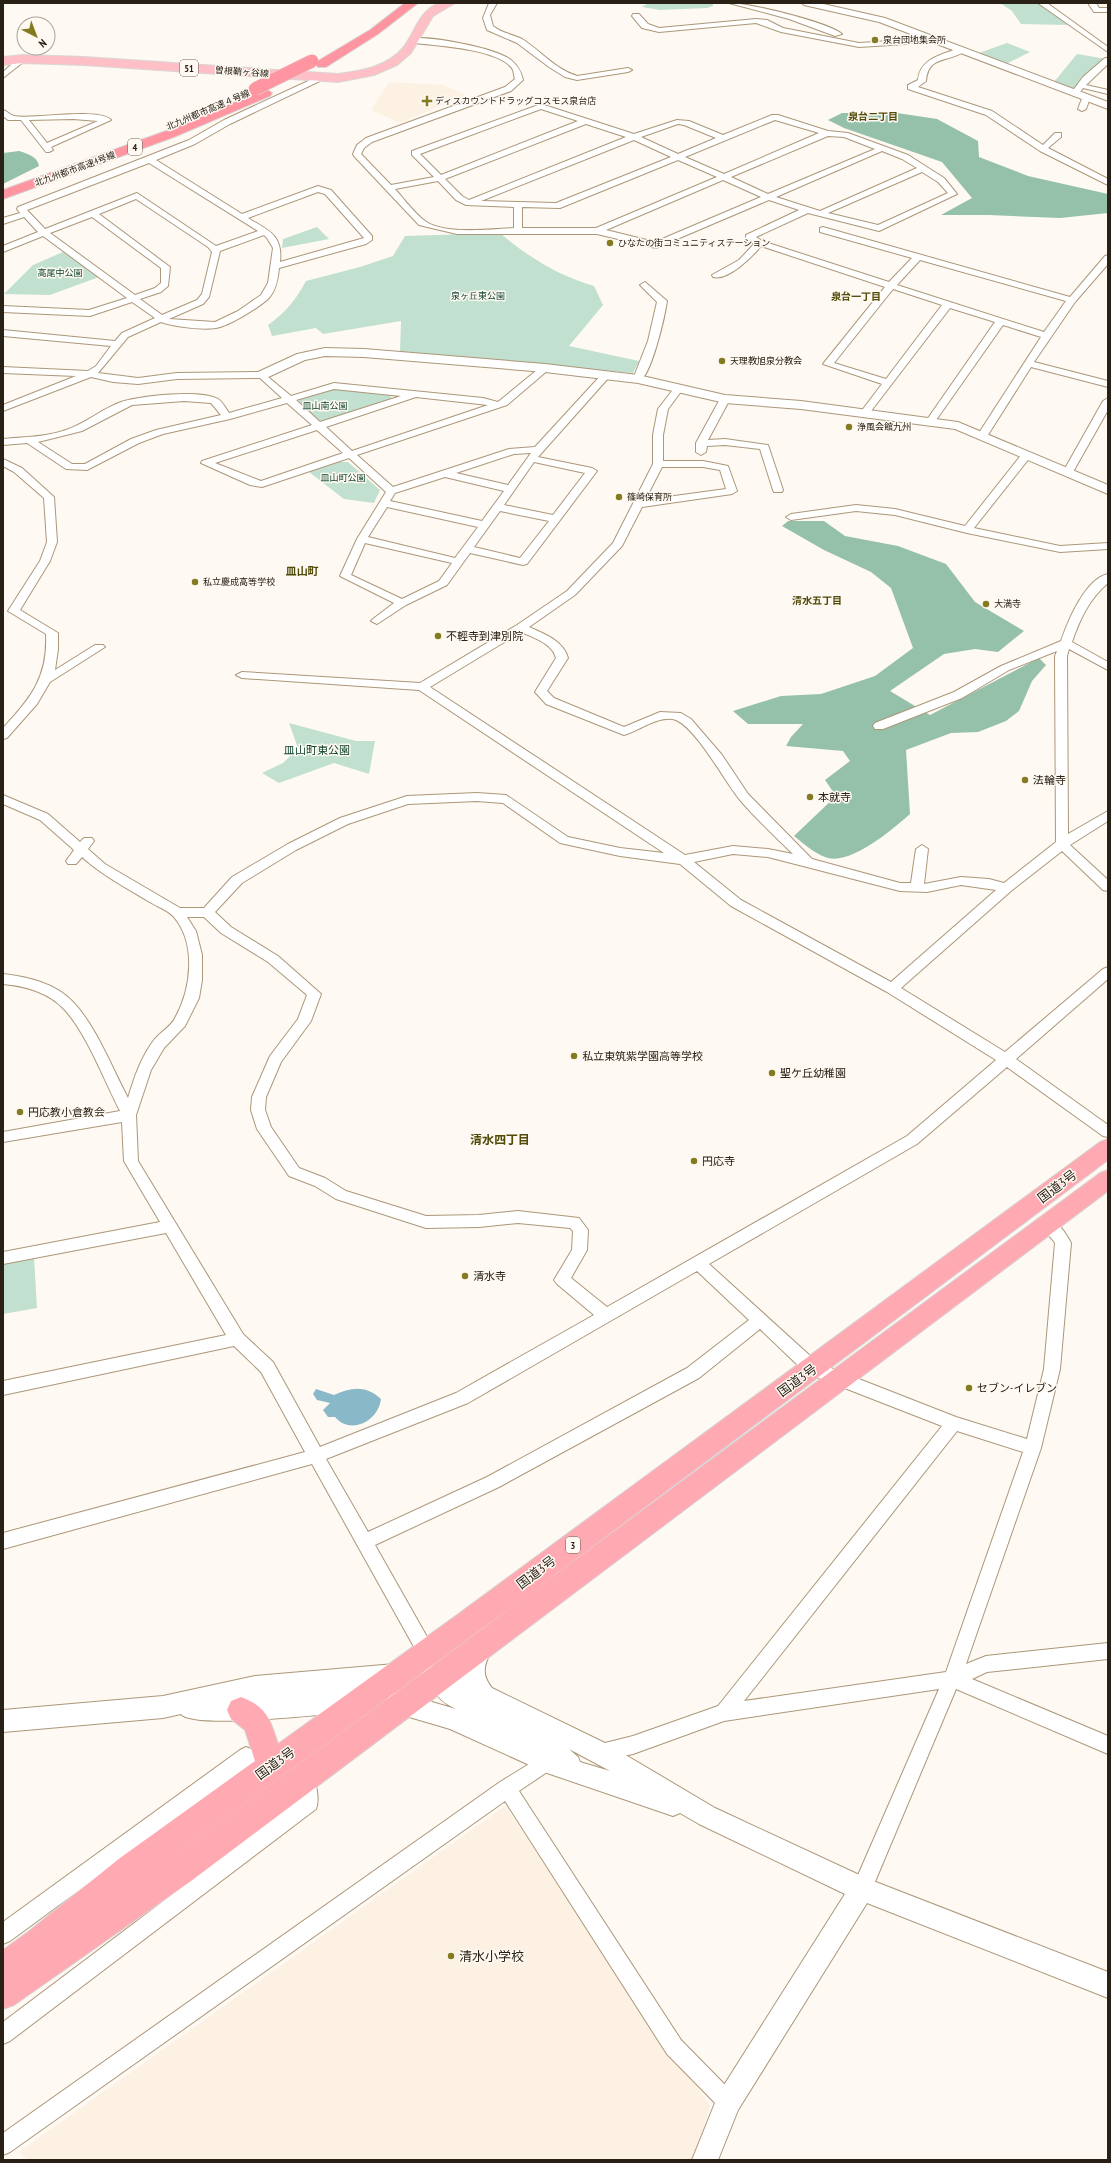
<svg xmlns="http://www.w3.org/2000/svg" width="1111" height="2163" font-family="'PT Sans Narrow','Noto Sans JP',sans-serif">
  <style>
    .built { fill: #fcf1e2 }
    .green { fill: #c1e0cf }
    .forest { fill: #95c0aa }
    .water { fill: #89b9c9 }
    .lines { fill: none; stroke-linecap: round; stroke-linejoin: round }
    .minor-casing { stroke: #ac9779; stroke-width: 2 }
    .tertiary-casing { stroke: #ac9779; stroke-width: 2 }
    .primary-casing { stroke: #d8d7d5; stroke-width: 2 }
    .trunk-casing { stroke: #d8d7d5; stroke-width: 2 }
    .motorway-casing { stroke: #d8d7d5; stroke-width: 2 }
    .minor { fill: #fff; fill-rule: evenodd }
    .tertiary { fill: #fff; fill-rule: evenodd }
    .primary { fill: #ffbfc6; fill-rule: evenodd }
    .trunk { fill: #ffaab3; fill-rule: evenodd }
    .motorway { fill: #ff95a0; fill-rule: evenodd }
    .motorway-bridge-casing { stroke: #d8d7d5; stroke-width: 14; stroke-linecap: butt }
    .motorway-bridge { stroke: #ff95a0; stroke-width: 13 }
    .poi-dot { fill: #847a1f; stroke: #fef9f3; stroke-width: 1.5 }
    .labels { text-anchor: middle; stroke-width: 3; stroke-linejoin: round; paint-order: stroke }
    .far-poi-label { font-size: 9px; fill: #292115; stroke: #fef9f3; text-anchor: start }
    .far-street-label { font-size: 9px; fill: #292115; stroke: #fef9f3 }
    .far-park-label { font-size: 9px; fill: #0d442e; stroke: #fef9f3 }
    .shield { fill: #fef9f3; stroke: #696258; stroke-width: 1 }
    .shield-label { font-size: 10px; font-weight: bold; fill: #292115 }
    .far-neighbourhood-label { font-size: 10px; font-weight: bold; fill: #514a09; stroke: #fef9f3 }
    .far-quarter-label { font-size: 11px; font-weight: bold; fill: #514a09; stroke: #fef9f3 }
    .poi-label { font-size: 11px; fill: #292115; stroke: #fef9f3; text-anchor: start }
    .park-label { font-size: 11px; fill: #0d442e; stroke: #fef9f3 }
    .neighbourhood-label { font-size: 12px; font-weight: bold; fill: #514a09; stroke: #fef9f3 }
    .near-street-label { font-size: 13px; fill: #292115; stroke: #fef9f3 }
    .near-poi-label { font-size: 13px; fill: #292115; stroke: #fef9f3; text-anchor: start }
  </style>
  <rect width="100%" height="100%" fill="#fef9f3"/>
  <path class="built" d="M389,82L443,85L466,95L400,123L371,110Z
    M505,1806L710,2106L694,2160H28L19,2152Z"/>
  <path class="green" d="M648,3H713V6L707,8L660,10L642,7Z
    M1000,3H1040L1068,25L1021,24L1012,11Z
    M1007,43L1030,52L1006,64L979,53Z
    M1077,54L1106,59L1075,89L1054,82Z
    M317,227L329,239L282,248L283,239Z
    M500,233C528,257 559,276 594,286L603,305L569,346L639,361L633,373L400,353L401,321L323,334L316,328L272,336L268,325C285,313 296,300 306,281L360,267L393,256L405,236Z
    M63,252L99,277L50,295L4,294L33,265Z
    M336,389L390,395L392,399L326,422L317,420L298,402C307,391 323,391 336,389Z
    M340,462H348L380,490L374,503L344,499L309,472Z
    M289,723L356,741H375L369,774L334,763L279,783L262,773L283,763L298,748Z
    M34,1258L37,1308L3,1314V1263Z"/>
  <path class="forest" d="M842,113H897L937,119L978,141L979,157L1028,176L1108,194V213L1060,218L989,215H941L972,198L942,162L844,128L828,120Z
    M19,151C28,154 37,156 39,166L3,184V153Z
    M788,521H824L845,536L898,546L946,564L975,602L1024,631L998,652L975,649L944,654L890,691L930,715L1039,658L1046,665L1032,681L1019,711L1006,721L978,732L951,733L906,750L910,814C893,829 849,867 825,857C814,853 803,843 794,836L836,796L825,780L850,761L843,751L786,746L791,737L803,724H748L733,711L781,696L821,694L875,676L913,648L891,588L871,572L824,550L782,526Z"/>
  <path class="water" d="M316,1389L334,1395C351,1387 366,1385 381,1399C378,1422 350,1435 335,1417H328L323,1410L330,1403L317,1400L313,1394Z"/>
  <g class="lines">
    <g class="minor-casing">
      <path id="minor" d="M489,3H497L490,15L493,26C501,33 512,34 522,39C541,51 555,69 577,76L628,68L632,70L628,72L577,80L565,77L549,67L517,43L487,30L483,18Z
        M729,3C749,3 828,22 842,34L835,36L789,19Z
        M1038,3H1047L1108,47V52Z
        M1088,3H1096L1099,8H1108V12H1094Z
        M633,14H639L648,24L659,28L756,19L767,20L783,28L859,43L906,40L929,35L933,37L906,44L859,47L781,32L756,23L659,32L642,28L632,16Z
        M409,39C428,35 496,48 511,60C518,66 521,71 523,80L511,91L372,142L364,148L361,154L391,185L434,177L412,155V151L541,104L634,134L677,120L689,121L723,135L772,115H778L828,131L848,133L908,155L944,178L957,194L879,231L808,213L756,237L762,241L889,282L912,258L820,232V228L823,227L1070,297L1105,256L1108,255V264L1075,302L1034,362L1108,381V387L1031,367L986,438H978L977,436L1041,337L1003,325L934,423H928L926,421L995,322L950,308L868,415H862L860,413L882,384L823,364L885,287L761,246C752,257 728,281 713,277L712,275L739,260L754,244L746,239V235L799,210L769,200L656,248L597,234H457L419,225L354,156L353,154L357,145L366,138L505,87L515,79C514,77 514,73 513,70C502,49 434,45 412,43H409ZM541,109L578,121L441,175L420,154ZM775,120L819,133L724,174L685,157ZM586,124L626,137L469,200L462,196L445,179ZM678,124L684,125L716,138L678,154L641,137ZM828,136L844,137L875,149L768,194L731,177ZM634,140L671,157L556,203L481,201ZM882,151L902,159L917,168L820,211L776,197ZM678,160L717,177L596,228H522V207L560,208ZM922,172L938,182L948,193L878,225L828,213ZM723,180L761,197L655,242L606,230ZM438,181L456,200L466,205L514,207V228C491,229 444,235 425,221C414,213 404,199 395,189ZM920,260L1066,301L1044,332L897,285ZM893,289L942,305L886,379L834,363Z
        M959,48L966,50C951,63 928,54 926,81L918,87L992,111L1043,145L1055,133H1061V137L1048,148L1108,179V185L1040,151L986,115L908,89V85L918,80C920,58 942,55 959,48Z
        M20,57L27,59L3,78V72Z
        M1105,58H1108V64L1086,85L1108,90V94L1083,88L1078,95H1072L1071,93L1083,77Z
        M319,76L326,78L230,124L195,144L156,160L242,214L318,186L331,190L372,236V240L366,244L279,268C278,279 276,291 268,299C258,308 229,326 216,328C202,330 175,327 161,322L128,337L98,373L138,378L177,373L262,372L291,396L334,383L483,398L498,402L542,366H548V370L507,405L357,455L393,487L509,449L535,447L603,373H609L611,375L538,457L592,468L597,471L527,564L523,565L470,553L447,585L406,605L377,624L371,621L373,619L394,603L340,576L357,539L386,492L349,458L262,487L250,485L201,463L202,461L312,425L287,403L230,419L163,434L139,443L87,470L66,469L27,443L3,445V439C24,437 46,437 66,430C86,423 102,409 121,402C140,396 200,389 218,399C223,402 226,409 229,413L282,398L260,378L177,379L138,384L113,382L91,377L3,411V405L76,376L3,373V367L88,371L96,366L111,346L3,336V330L115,341L122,333L155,318L132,302L90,316L3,312V306L89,310L127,298L43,236L3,252V246L38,232L24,217L3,224V218L20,213L17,209L18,207L189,140L224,120ZM149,163L258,231L216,246L137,193L45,229L27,210ZM318,192L325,194L364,238L280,262C283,235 269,231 248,218ZM136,199L208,247L212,252L202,294L197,300L162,315L140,299L161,292L168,286L170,267L99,214ZM92,217L161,268V283L155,288L135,295L50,233ZM264,235L267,238L273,248L268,283L261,295L238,311L215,322L169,319L203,304L209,297L220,251ZM334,389L401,396L320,422L296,400ZM416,397L488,405L352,451L326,427ZM184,401L211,403L221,415L156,430L131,439L85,464H72L38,442L82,431L132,405ZM317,430L343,453L261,481L215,463ZM531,453L508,485L456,473L514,454ZM534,462L585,473L553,515L504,505ZM445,477L504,491L482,521L390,501L395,493ZM387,507L478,527L455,558L368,537ZM500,511L549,521L520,558L474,547ZM365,543L452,563L439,581L402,599L351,575Z
        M1083,96L1090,98L1086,109L1082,111L1078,109Z
        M3,110C7,111 10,115 14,116C32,120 99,107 111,120L51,147L53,150L49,152H46L21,120H8L3,116ZM73,119L98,121L47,143L29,120Z
        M645,282L667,301C665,315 651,379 638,382L633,379L648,341L657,302L640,285Z
        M678,386L683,389L668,409L663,435V461H703L728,466L737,491L732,494L642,507L622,546L575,595L529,627C544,634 563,640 568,658L547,691L554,698L624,727L660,712L681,713L691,719L722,755L748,794L812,859L900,883H911L916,849L922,845L928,849L924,884L961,877L989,879L1004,883L1056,842L1055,656L1057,651L1009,670L962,698L883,729H875L873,726L875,723L954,692L1001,666L1061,641C1068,621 1085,579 1108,574V583C1089,599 1080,619 1072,642L1108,662V670L1069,649L1067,656L1068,834L1108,811V821L1070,845L1108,880V891L1103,890L1062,851L1011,891L901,988L1005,1052L1103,969L1108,967V979L1016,1059L1108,1125V1137L1103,1136L1007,1067L917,1144L709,1264L818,1363L956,1417L1027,1439L1044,1369L1055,1243C1051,1236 1043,1232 1040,1225L1042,1221C1056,1216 1065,1232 1071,1243L1060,1369L1041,1448L966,1664L986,1656L1108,1643V1659L987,1672L972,1679L1108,1736V1754L956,1689L869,1896L862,1899L855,1896L852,1889L939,1689L724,1721L633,1754L599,1761L593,1758L590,1752L593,1746L633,1736L718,1706L942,1426L806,1373L760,1329L699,1378L499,1487L375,1545L435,1651L438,1657L435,1663L429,1665L423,1663L312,1464L3,1549V1533L305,1452L261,1372L234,1346L3,1395V1381L226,1335L166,1233L3,1264V1252L160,1222L124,1161L122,1122L3,1142V1132L120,1111C104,1080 87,1034 64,1009C48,992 25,986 3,984V974C28,977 55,983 73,1002C96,1026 112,1068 128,1098C134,1078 141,1057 154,1040C160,1032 171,1027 175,1018C191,990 197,944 174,917C168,910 156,906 148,901C125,887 102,875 82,857L76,864H68L66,861L74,850L40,820L3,804V795L48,814L80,842L84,838H92L94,841L88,849L105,864L180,908H204L232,877L288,844L340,818L407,796L477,793L506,795L568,837L620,848L664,853L419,690L242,678L236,675L242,672L420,683L517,625L567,591L613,543L653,464V435L658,409L675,387ZM662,467H703L720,470L726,489L645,500ZM521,632C534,638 552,643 556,658L535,692L546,704L624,735C639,731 660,714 676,720C697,729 725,782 740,800C756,819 776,837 793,854L768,849L733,846L685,855L430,687ZM477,801L503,803L560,843L620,856L680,864L731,906L887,992L996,1060L907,1136L607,1307L571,1278L587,1250L588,1230L579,1218L518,1211L479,1215L426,1216L346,1191L325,1178L299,1168L271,1127L265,1110L266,1097L281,1062L311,1021L321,994L278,956L231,927L215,912L242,883L296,850L348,824L408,804ZM733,854L768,857L900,891L927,892L961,885L996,890L891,982L741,900L694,862ZM187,917H204L221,933L268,962L307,995L298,1019L270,1056L252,1097L251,1110L257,1129L289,1176L315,1186L336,1199L426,1228L479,1227L518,1223L570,1228L573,1231L572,1250L554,1280L557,1284L594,1315L456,1393L320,1447L273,1362L243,1334L138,1161L136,1115L151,1070L164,1048L185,1026L199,998L202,980V955L196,931ZM697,1271L749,1320L687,1368L487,1477L368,1532L326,1459L468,1403ZM957,1431L1023,1452L946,1672L744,1701Z
        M725,396L730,399L708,440L725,439L768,445L783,490L782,492H774L773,490L760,449L725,445L707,446L706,452L701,455L696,452V443L720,399Z
        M1108,398V410L1073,472L1072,474H1064L1063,472L1103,401Z
        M1026,453L1031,456L974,528L1060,546L1108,543V549L1060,552L967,533L895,515L856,511L791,520L786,517L791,514L856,505L895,509L965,526L1022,454Z
        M3,459L22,468L54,497L57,542L50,561L20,610L58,633V649L55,670L95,645H103L105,647L50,682L37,704L7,738L3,739V728C31,698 48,677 46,634L8,611L40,561L47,542L44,498L14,472L3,466Z
        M246,1747L277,1760L280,1766L277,1772L271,1775L248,1766L10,1941L3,1944V1922L240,1750Z
        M547,1753L553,1756L556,1762L553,1768L519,1791L681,2040L735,2095L738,2102L735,2109L728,2112L721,2109L667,2054L505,1801L10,2152L3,2155V2133L500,1782Z
        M305,1769L311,1772C316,1782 320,1799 316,1809L10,2041L3,2044V2022L299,1799L296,1778L299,1772Z"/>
    </g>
    <g class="tertiary-casing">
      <path id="tertiary" d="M802,3H819L885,18L1108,102V109L879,22L804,5Z
        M325,348L364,349L545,364L638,375L725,395L801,401L958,422L1108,485V494L955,429L801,409L725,403L638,383L545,372L364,357L325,356L305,360L266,378H258L256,375L258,372L297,354Z
        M481,1637L489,1641L492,1648C485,1664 480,1673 492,1688L607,1744L715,1808L868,1879L1108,1972V1998L867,1903L738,2110L718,2160H692L719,2093L845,1894L699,1824L680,1813L673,1816L547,1773L450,1729L389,1711L386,1703L389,1695L397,1692L456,1709C445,1704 437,1698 432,1686L424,1683L421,1675L424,1667C439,1662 448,1670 462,1675C460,1661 467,1643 481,1637ZM569,1749L610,1771L580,1762L578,1757Z
        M395,1664L403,1667L406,1675L403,1683L395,1686L255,1698L360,1689L368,1692L371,1700L368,1708L360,1711C334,1713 194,1730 181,1714L163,1718L3,1732V1710L163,1696L255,1676Z"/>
    </g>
    <g class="primary-casing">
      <path id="primary" d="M439,3H455L433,16L411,53L397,65L374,75L338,82L84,65L23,63L3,65V57L23,55L84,57L338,74C361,71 387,67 403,48C416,31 418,12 439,3Z"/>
    </g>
    <g class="trunk-casing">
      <path id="trunk" d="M1108,1139V1160L477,1633L156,1869L1100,1173L1108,1170V1191L315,1788L191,1881L14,2005L3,2009V1950L28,1932L120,1858L255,1761L245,1730L231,1719L227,1710L231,1701L241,1697C267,1707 270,1719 278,1744L457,1615L1100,1142Z"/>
    </g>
    <g class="motorway-casing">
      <path id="motorway" d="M405,3H418L378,34L326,67H318L316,64L318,61L370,30Z
        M266,89L272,93L270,96L174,137L3,199V190L166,131Z"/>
    </g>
    <use href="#minor" class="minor"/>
    <use href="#tertiary" class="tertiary"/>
    <use href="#primary" class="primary"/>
    <use href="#trunk" class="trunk"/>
    <use href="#motorway" class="motorway"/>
    <g class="motorway-bridge-casing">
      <path id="motorway-bridge" d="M255,89L312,61"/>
    </g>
    <use href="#motorway-bridge" class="motorway-bridge"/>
  </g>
  <g class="poi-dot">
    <circle cx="875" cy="40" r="4"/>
    <path d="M425 95h4v4h4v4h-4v4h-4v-4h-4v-4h4z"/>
    <circle cx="610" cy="243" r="4"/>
    <circle cx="722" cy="361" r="4"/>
    <circle cx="849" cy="427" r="4"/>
    <circle cx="619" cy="497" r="4"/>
    <circle cx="195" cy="582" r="4"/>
    <circle cx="986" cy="604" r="4"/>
    <circle cx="438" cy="636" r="4"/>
    <circle cx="1025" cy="780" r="4"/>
    <circle cx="810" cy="797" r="4"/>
    <circle cx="574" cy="1056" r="4"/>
    <circle cx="772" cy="1073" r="4"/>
    <circle cx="20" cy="1112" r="4"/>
    <circle cx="694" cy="1161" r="4"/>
    <circle cx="465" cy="1276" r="4"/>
    <circle cx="969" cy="1388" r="4"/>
    <circle cx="451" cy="1956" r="4"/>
  </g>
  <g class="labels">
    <g class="far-poi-label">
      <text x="883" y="43">泉台団地集会所</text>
      <text x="435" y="104">ディスカウントドラッグコスモス泉台店</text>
      <text x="618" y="246">ひなたの街コミュニティステーション</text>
      <text x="730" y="364">天理教旭泉分教会</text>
      <text x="857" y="430">浄風会館九州</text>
      <text x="627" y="500">篠崎保育所</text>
      <text x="203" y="585">私立慶成高等学校</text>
      <text x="994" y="607">大満寺</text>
    </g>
    <g class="far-street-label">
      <text transform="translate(242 72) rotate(4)" y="3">曽根鞘ヶ谷線</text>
      <text transform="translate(208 110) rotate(-23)" y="3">北九州都市高速４号線</text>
      <text transform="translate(75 169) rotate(-20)" y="3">北九州都市高速4号線</text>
    </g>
    <g class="far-park-label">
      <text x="60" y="276">高尾中公園</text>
      <text x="478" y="299">泉ヶ丘東公園</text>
      <text x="325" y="409">皿山南公園</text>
      <text x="343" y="481">皿山町公園</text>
    </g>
    <g class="shield">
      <rect x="180" y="60" width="18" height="16" rx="3"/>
      <rect x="128" y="139" width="14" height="16" rx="3"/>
      <rect x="566" y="1537" width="14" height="16" rx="3"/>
    </g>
    <g class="shield-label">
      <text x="189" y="72">51</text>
      <text x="135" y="151">4</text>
      <text x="573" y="1549">3</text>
    </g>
    <g class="far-neighbourhood-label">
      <text x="873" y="120">泉台二丁目</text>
      <text x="856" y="300">泉台一丁目</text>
      <text x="817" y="604">清水五丁目</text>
    </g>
    <g class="far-quarter-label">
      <text x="302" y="575">皿山町</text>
    </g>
    <g class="poi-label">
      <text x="446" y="640">不輕寺到津別院</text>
      <text x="1033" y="784">法輪寺</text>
      <text x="818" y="801">本就寺</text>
      <text x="582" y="1060">私立東筑紫学園高等学校</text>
      <text x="780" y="1077">聖ケ丘幼稚園</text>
      <text x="28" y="1116">円応教小倉教会</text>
      <text x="702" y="1165">円応寺</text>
      <text x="473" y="1280">清水寺</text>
      <text x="977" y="1392">セブン-イレブン</text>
    </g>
    <g class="park-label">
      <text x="317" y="754">皿山町東公園</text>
    </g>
    <g class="neighbourhood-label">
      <text x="500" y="1144">清水四丁目</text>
    </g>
    <g class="near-street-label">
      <text transform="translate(1057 1186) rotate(-37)" y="5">国道3号</text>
      <text transform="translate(797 1380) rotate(-36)" y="5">国道3号</text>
      <text transform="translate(536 1572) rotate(-37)" y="5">国道3号</text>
      <text transform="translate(275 1763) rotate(-36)" y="5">国道3号</text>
    </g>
    <g class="near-poi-label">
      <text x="459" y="1961">清水小学校</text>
    </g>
  </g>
  <rect width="1111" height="2163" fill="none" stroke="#292115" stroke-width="8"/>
  <g transform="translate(36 36) rotate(138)"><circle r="19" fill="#fef9f3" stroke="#a9a39a"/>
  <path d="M0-3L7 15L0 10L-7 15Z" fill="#847a1f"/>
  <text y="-6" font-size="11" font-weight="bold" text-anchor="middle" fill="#292115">N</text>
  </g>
</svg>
